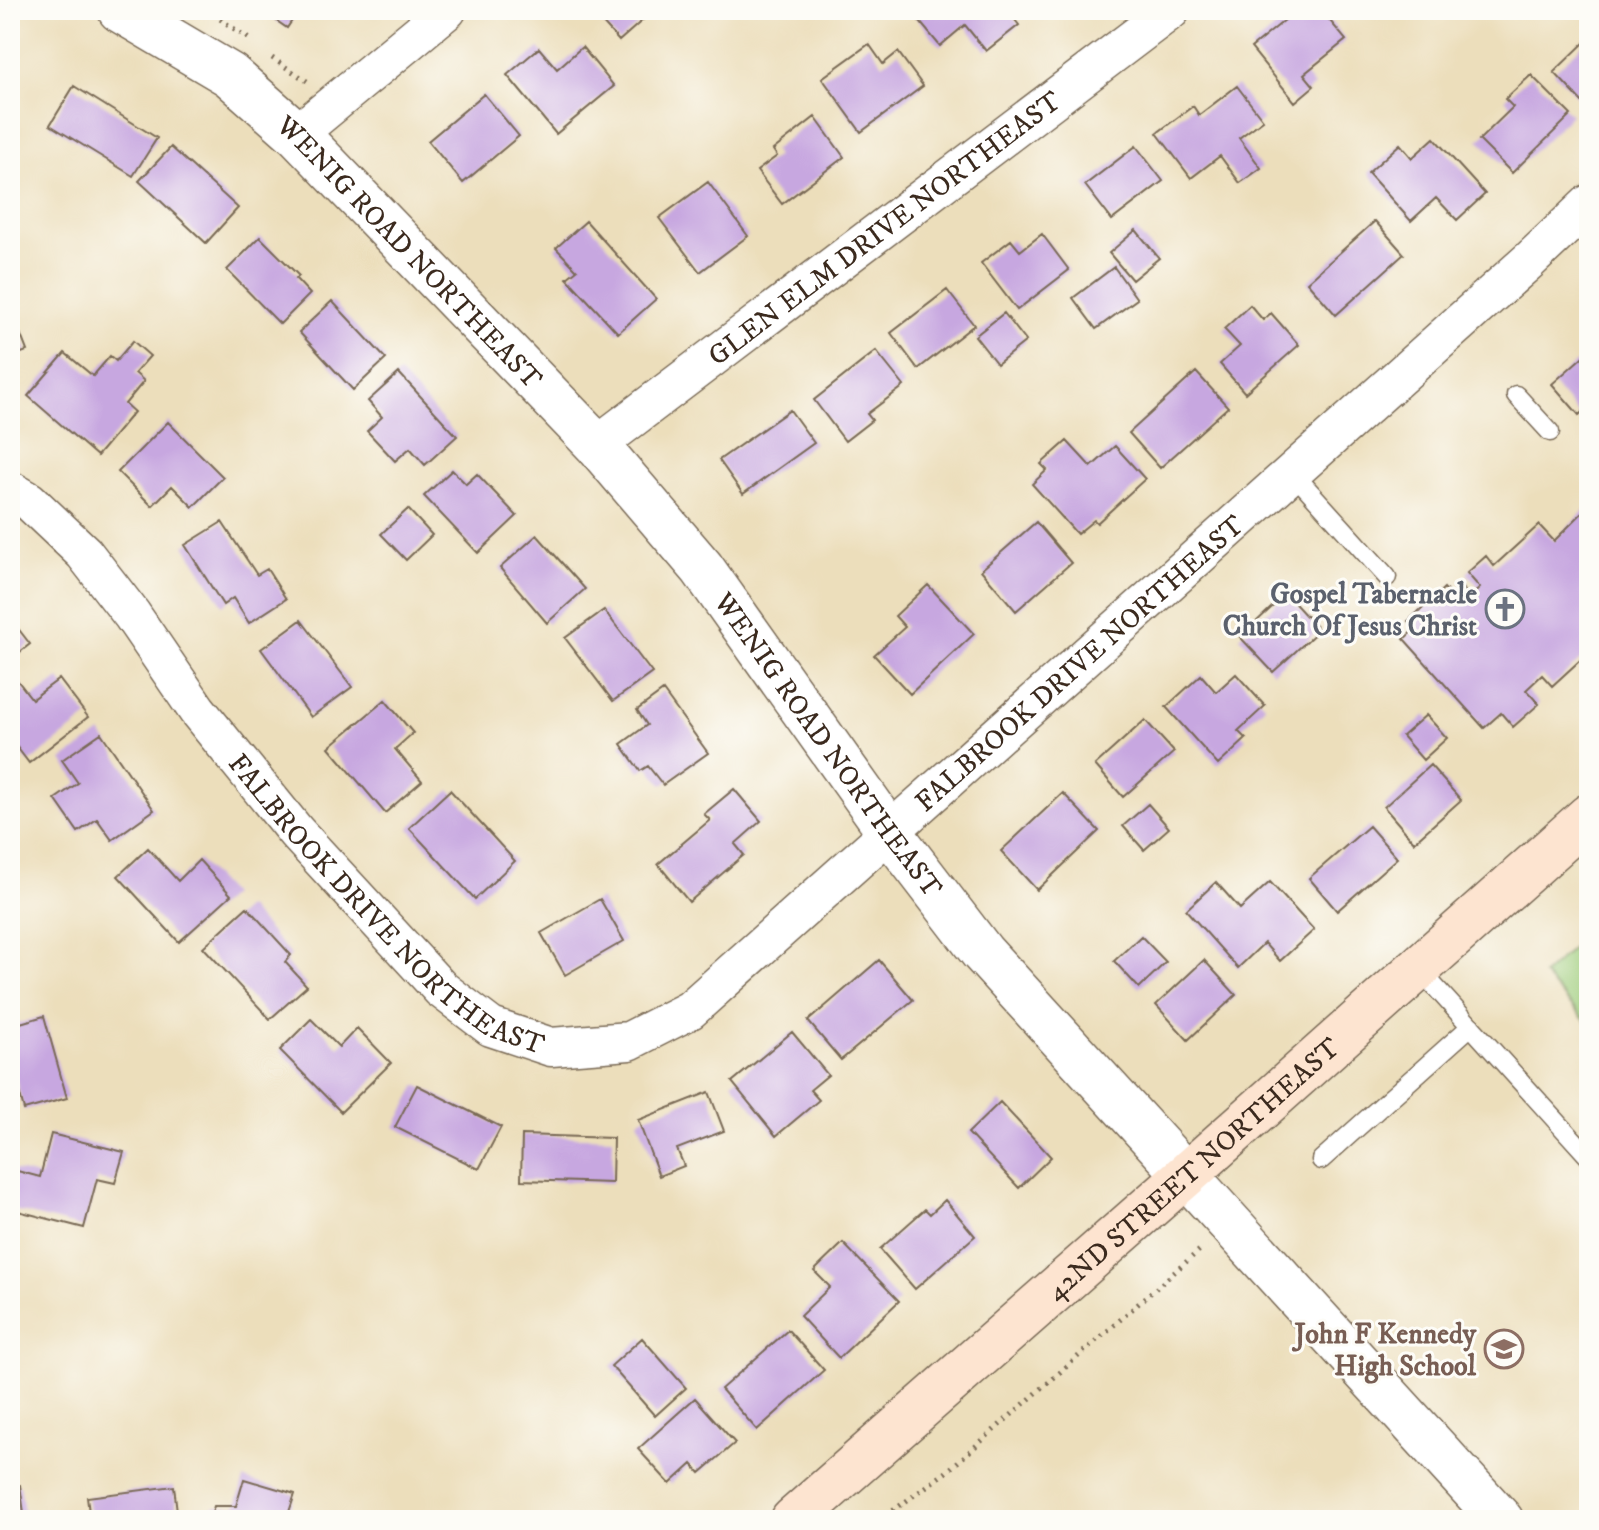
<svg xmlns="http://www.w3.org/2000/svg" width="1599" height="1530" font-family="'IM FELL DW Pica',serif">
  <style>
    .green { fill: #9dcc7a; stroke: #6c7b4c; stroke-width: 2 }
    .building { fill: #c7a7e0 }
    .lines { fill: none; stroke-linecap: round; stroke-linejoin: round }
    .service-casing { stroke: #796955; stroke-width: 21 }
    .minor-casing { stroke: #796955; stroke-width: 41 }
    .tertiary-casing { stroke: #796955; stroke-width: 47 }
    .secondary-casing { stroke: #796955; stroke-width: 47 }
    .path { stroke: #796955; stroke-width: 5; stroke-dasharray: 2 6; stroke-linecap: butt }
    .service { stroke: #fff; stroke-width: 18 }
    .minor { stroke: #fff; stroke-width: 38 }
    .tertiary { stroke: #fff; stroke-width: 44 }
    .secondary { stroke: #fde4d0; stroke-width: 44 }
    .labels { text-anchor: middle; stroke-width: 6; stroke-linejoin: round; paint-order: stroke }
    .street-label { font-size: 28px; fill: #3b2a1e; stroke: #fdfcf7 }
    .worship-label { font-size: 28px; font-weight: bold; fill: #5b616d; stroke: #fdfcf7; text-anchor: end }
    .education-label { font-size: 28px; font-weight: bold; fill: #785e54; stroke: #fdfcf7; text-anchor: end }
  </style>
  <rect width="100%" height="100%" fill="#fdfcf7"/>
  <filter id="ink" filterUnits="userSpaceOnUse"><feTurbulence type="fractalNoise" baseFrequency=".0125" numOctaves="2"/><feDisplacementMap in="SourceGraphic" scale="16" xChannelSelector="R" yChannelSelector="G"/><feConvolveMatrix kernelMatrix="1 2 1 2 8 2 1 2 1" color-interpolation-filters="sRGB"/></filter>
  <filter id="wash" filterUnits="userSpaceOnUse"><feTurbulence type="fractalNoise" baseFrequency=".006" numOctaves="4" result="noise"/><feDisplacementMap in="SourceGraphic" scale="32" xChannelSelector="R" yChannelSelector="G"/><feGaussianBlur stdDeviation="1.8" result="paint"/><feColorMatrix in="noise" values="0 0 0 0 0 0 0 0 0 0 0 0 0 0 0 0 0 1.4 0 .05"/><feComposite in="paint" operator="in"/></filter>
  <g filter="url(#wash)">
    <rect width="100%" height="100%" fill="#ecdebb"/>
    <path class="green" d="M1589,933V1025L1543,975Z"/>
    <g id="blocks">
      <path class="building" d="M261,10H299L287,28Z
        M591,10H654L619,41Z
        M910,10H1007L1019,25L986,51L965,25L940,46Z
        M1297,10H1321L1346,40L1304,74L1314,86L1295,102L1251,48Z
        M1589,38V99L1584,104L1554,72Z
        M869,44L883,64L898,52L923,86L861,132L822,78Z
        M582,47L614,86L556,134L507,75L539,48L557,69Z
        M1531,75L1571,115L1512,173L1479,140L1513,107L1505,99Z
        M74,86L157,138L133,176L50,125Z
        M1237,86L1263,120L1239,138L1261,168L1240,183L1220,156L1191,178L1157,133L1193,106L1199,115Z
        M484,94L519,136L463,183L428,141Z
        M815,117L844,157L782,204L757,171L777,156L773,150Z
        M1434,138L1485,194L1457,220L1436,198L1411,221L1368,173L1400,144L1412,158Z
        M1136,146L1163,181L1112,220L1085,185Z
        M171,147L238,208L206,243L139,181Z
        M708,182L748,236L700,272L659,218Z
        M586,221L656,299L618,333L567,278L577,270L556,248Z
        M1375,221L1404,254L1336,315L1307,282Z
        M1136,230L1159,258L1132,280L1109,253Z
        M1042,234L1069,270L1017,310L981,263L1011,240L1020,251Z
        M260,237L299,276L296,279L310,294L280,324L227,270Z
        M1114,267L1137,299L1096,329L1073,298Z
        M947,290L974,325L918,369L891,333Z
        M332,301L386,359L353,390L299,332Z
        M1250,305L1263,320L1271,313L1299,345L1245,393L1220,364L1240,346L1224,329Z
        M10,307L27,351L10,357Z
        M1004,313L1026,341L997,364L975,336Z
        M133,341L150,356L135,373L144,381L125,404L134,412L97,456L28,396L65,353L93,376L110,356L116,361Z
        M876,351L904,386L867,414L872,420L845,441L814,400Z
        M1589,351V406L1579,415L1552,384Z
        M1196,372L1228,407L1160,468L1129,433Z
        M399,373L457,436L425,465L410,448L395,461L367,431L382,417L368,401Z
        M790,410L814,443L743,494L719,460Z
        M168,422L223,477L193,507L172,486L152,506L118,472Z
        M1067,441L1091,467L1115,446L1145,479L1097,523L1094,520L1077,534L1032,484L1047,470L1041,464Z
        M452,470L466,484L477,474L517,516L478,553L424,496Z
        M1589,506V652L1552,686L1542,675L1526,690L1539,704L1513,727L1501,713L1484,728L1404,639L1415,629L1408,621L1444,588L1452,597L1462,588L1470,597L1480,588L1467,573L1486,556L1494,566L1539,525L1554,541Z
        M408,509L432,535L406,560L381,534Z
        M222,522L257,575L267,569L286,599L249,623L233,598L223,605L185,545Z
        M1036,522L1071,563L1016,611L981,570Z
        M537,535L585,589L547,623L500,568Z
        M928,585L974,634L910,694L874,655L905,627L895,616Z
        M1286,594L1319,630L1273,672L1240,637Z
        M604,610L652,673L613,701L565,638Z
        M10,618L30,644L10,660Z
        M301,620L352,687L311,717L261,649Z
        M1236,674L1265,706L1238,731L1246,739L1218,765L1166,707L1201,675L1216,692Z
        M14,676L32,699L59,679L88,717L29,763L10,738V678Z
        M663,691L708,753L663,785L648,766L640,771L621,744L647,725L637,710Z
        M385,700L413,733L395,749L422,781L385,813L329,747Z
        M1426,715L1447,738L1423,760L1402,736Z
        M1145,720L1174,752L1123,797L1095,765Z
        M101,733L154,810L112,840L97,819L78,832L55,799L78,783L62,760Z
        M1430,765L1461,800L1414,842L1384,807Z
        M734,789L761,821L735,844L744,855L689,902L658,864L710,820L704,814Z
        M450,790L515,861L475,899L409,828Z
        M1063,793L1099,831L1037,890L1001,851Z
        M1148,804L1169,828L1144,850L1123,826Z
        M1369,826L1397,858L1337,911L1309,878Z
        M148,848L178,881L199,860L231,895L179,942L118,876Z
        M1216,882L1240,909L1270,882L1314,930L1280,961L1264,943L1238,968L1186,910Z
        M600,899L624,941L565,975L541,933Z
        M247,907L291,955L285,962L307,986L270,1019L203,947Z
        M1141,936L1166,962L1139,988L1114,961Z
        M879,960L913,1000L841,1060L808,1021Z
        M1204,960L1236,995L1188,1040L1156,1005Z
        M44,1016L67,1098L24,1110L10,1058V1026Z
        M311,1019L339,1047L357,1028L391,1063L341,1112L280,1050Z
        M792,1032L828,1075L810,1090L819,1100L776,1136L732,1082Z
        M417,1085L501,1127L479,1169L395,1127Z
        M709,1092L724,1131L677,1149L684,1166L659,1176L638,1120Z
        M1000,1102L1051,1157L1019,1188L968,1133Z
        M51,1134L124,1152L115,1183L97,1179L84,1228L10,1209V1169L40,1177Z
        M522,1135L613,1138L612,1183L521,1180Z
        M945,1200L975,1236L915,1289L880,1249L925,1209L930,1214Z
        M843,1243L899,1301L839,1358L800,1316L830,1287L814,1271Z
        M788,1330L824,1370L757,1430L721,1389Z
        M642,1338L686,1388L655,1416L611,1366Z
        M695,1398L735,1443L700,1473L692,1464L670,1484L638,1449Z
        M244,1479L295,1494L288,1515L303,1520H210L214,1506H236Z
        M20,1485L25,1520H10V1486Z
        M174,1486L178,1520H90L87,1497Z"/>
    </g>
  </g>
  <g filter="url(#ink)">
    <use href="#blocks" fill-opacity="0" stroke="#796955" stroke-width="2"/>
    <g class="lines">
      <g class="service-casing">
        <path id="service" d="M1516,395L1550,432
          M1292,472L1387,577
          M1418,968L1589,1157
          M1321,1160L1471,1026"/>
      </g>
      <g class="minor-casing">
        <g id="minor">
          <path d="M297,134L447,10"/>
          <path id="s1" d="M597,445L1171,10"/>
          <path id="s2" d="M10,490L29,501L84,553L132,615L197,710L296,832L441,989L491,1027L551,1047L629,1041L690,1010L1530,260L1589,204"/>
        </g>
      </g>
      <g class="tertiary-casing">
        <g id="tertiary">
          <path id="s3" d="M120,10L230,75L297,134L597,445L702,568L889,831L982,952L1501,1520"/>
        </g>
      </g>
      <g class="secondary-casing">
        <g id="secondary">
          <path id="s4" d="M793,1520L1186,1175L1589,816"/>
        </g>
      </g>
      <path class="path" d="M207,10L249,39
        M272,58L307,81
        M880,1520L945,1473L1202,1248"/>
      <use href="#service" class="service"/>
      <use href="#minor" class="minor"/>
      <use href="#tertiary" class="tertiary"/>
      <use href="#secondary" class="secondary"/>
    </g>
  </g>
  <defs>
    <g id="church-ring" transform="scale(2)"><circle r="9.5" fill="#fdfcf7" stroke="#6b7280" stroke-width="1.5"/><path d="M-1.2-6h2.4v3.5h3.3v2.4h-3.3V6h-2.4V-.1h-3.3v-2.4h3.3Z" fill="#6b7280"/></g>
    <g id="school-ring" transform="scale(2)"><circle r="9.5" fill="#fdfcf7" stroke="#8d6e63" stroke-width="1.5"/><path d="M0-5L7-2L0 1L-7-2ZM-4 1L0 2.5L4 1V4Q0 6-4 4Z" fill="#8d6e63"/></g>
  </defs>
  <g fill-rule="evenodd">
    <use href="#church-ring" x="1505" y="609"/>
    <use href="#school-ring" x="1504" y="1349"/>
  </g>
  <g class="labels">
    <g class="street-label">
      <text dy="10" stroke="none"><textPath href="#s1" startOffset="360">GLEN ELM DRIVE NORTHEAST</textPath></text>
      <text dy="10" stroke="none"><textPath href="#s3" startOffset="380">WENIG ROAD NORTHEAST</textPath></text>
      <text dy="10" stroke="none"><textPath href="#s2" startOffset="1456">FALBROOK DRIVE NORTHEAST</textPath></text>
      <text dy="10" stroke="none"><textPath href="#s3" startOffset="1028">WENIG ROAD NORTHEAST</textPath></text>
      <text dy="10" stroke="none"><textPath href="#s2" startOffset="566">FALBROOK DRIVE NORTHEAST</textPath></text>
      <text dy="10" stroke="none"><textPath href="#s4" startOffset="532">42ND STREET NORTHEAST</textPath></text>
    </g>
    <g class="worship-label">
      <text x="1477" y="603">Gospel Tabernacle<tspan x="1477" dy="32">Church Of Jesus Christ</tspan></text>
    </g>
    <g class="education-label">
      <text x="1476" y="1343">John F Kennedy<tspan x="1476" dy="32">High School</tspan></text>
    </g>
  </g>
  <rect width="1599" height="1530" fill="none" stroke="#fdfcf7" stroke-width="40"/>
</svg>
